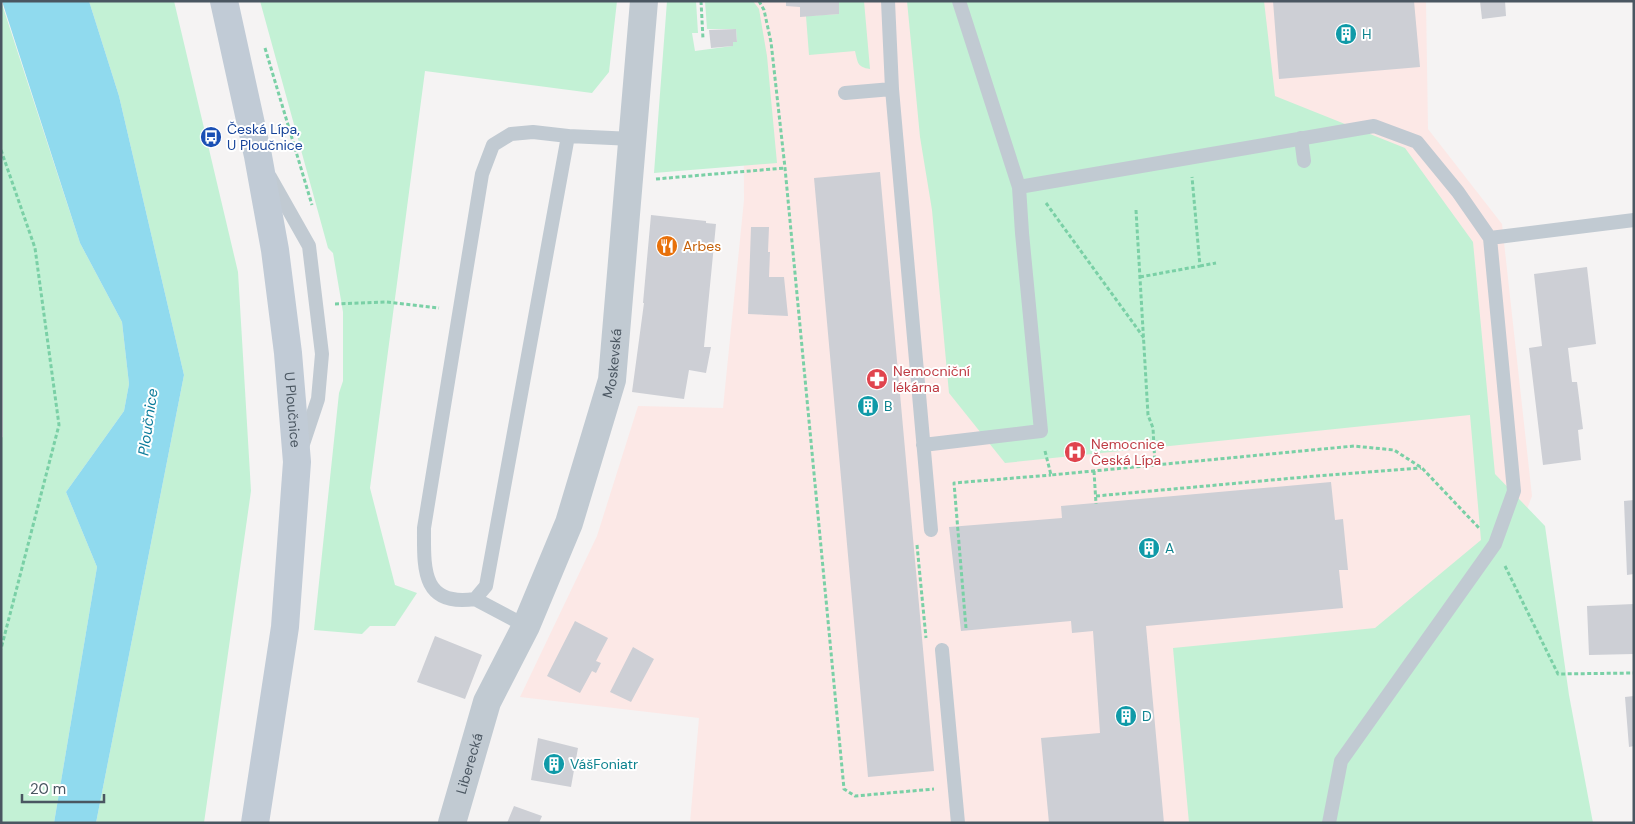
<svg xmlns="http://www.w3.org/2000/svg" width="1635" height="824" font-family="'DM Sans',sans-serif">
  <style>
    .medical { fill: #fce8e6 }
    .green { fill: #c3f1d5 }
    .water { fill: #90daee }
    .building { fill: #cdcfd5 }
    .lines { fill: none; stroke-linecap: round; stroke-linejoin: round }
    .path { stroke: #7ad0a6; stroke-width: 3; stroke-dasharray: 4 2.5; stroke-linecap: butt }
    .service { stroke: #c1cad2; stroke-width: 14 }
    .minor { stroke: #c1cad2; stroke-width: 28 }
    .secondary { stroke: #c1cbd6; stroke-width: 28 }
    .labels { text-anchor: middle; stroke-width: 4; stroke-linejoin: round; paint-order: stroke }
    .culture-label { font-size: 14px; fill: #0d838f; stroke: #fff; text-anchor: start }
    .transit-label { font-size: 14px; fill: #164399; stroke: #fff; text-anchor: start }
    .food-label { font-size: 14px; fill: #c56008; stroke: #fff; text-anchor: start }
    .street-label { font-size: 14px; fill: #4a5661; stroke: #fff }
    .health-label { font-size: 14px; fill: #be3a42; stroke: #fff; text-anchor: start }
    .water-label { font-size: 15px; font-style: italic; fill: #0c7c9b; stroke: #fff }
  </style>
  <rect width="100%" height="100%" fill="#f5f3f3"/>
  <path class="medical" d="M750,1H1426L1428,129L1502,224L1532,496L1508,559L1354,823H690L699,718L520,697L597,536L638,406L723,408L744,200L743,17Z"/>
  <path class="green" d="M1,1L80,243L122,322L129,384L124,411L66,492L97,567L54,823H1V438L3,437Z
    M89,1H174L238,272L251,491L204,823H96L184,375L119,96Z
    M260,1H617L609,72L592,93L425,71L370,488L395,585L417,593L395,626H370L362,634L314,630L339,393L343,381V312L333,253L328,248Z
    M667,1H696L698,33H692L695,51L732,46L733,42H737L736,29H707L705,1H753L759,9L767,56L777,163L654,173Z
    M839,1H864L870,69C857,67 858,63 855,51L809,55L806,16L839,14Z
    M907,1H1264L1275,96L1405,148L1473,242L1495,474L1545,526L1569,695L1593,823H1189L1173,648L1375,628L1481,540L1470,415L1005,463L949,393L932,210L920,137Z"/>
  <path class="water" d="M2,1H89L119,96L184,375L96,823H54L97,567L66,492L124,411L129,384L122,322L80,243Z"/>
  <path class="building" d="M786,1H839V14L800,17V7L786,6Z
    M1273,1H1414L1420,67L1279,79Z
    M1480,1H1505L1506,16L1482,19Z
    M736,29L737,42H733V46L711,48L709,30Z
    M880,172L934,771L868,777L814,178Z
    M651,215L706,221V223L716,224L704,347H711L706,373L689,370L684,399L632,392L644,303H643Z
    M751,227H769L768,252H770L769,277H784L788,316L748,314Z
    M1587,267L1596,344L1568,348L1572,382H1577L1583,429L1578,430L1581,460L1543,465L1529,348L1542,346L1534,274Z
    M1331,482L1335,520L1343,519L1348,570H1339L1343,608L1146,626L1164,823H1049L1041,738L1100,733L1093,631L1072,633L1071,621L961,631L949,527L1062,518L1061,506Z
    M1634,500V574L1627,575L1624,501Z
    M1634,604V654L1589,655L1587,606Z
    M575,621L608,638L596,661L601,663L596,673L592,671L580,693L547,676Z
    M435,636L482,655L465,699L417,682Z
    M633,647L654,659L631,702L610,692Z
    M1634,696V746L1629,747L1625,697Z
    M538,738L578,748L571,787L531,780Z
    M514,806L542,816L539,823H507Z"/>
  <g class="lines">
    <path class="path" d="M701,1L703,39
      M759,1L764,10L771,42L785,168L844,789L855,796L934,789
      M265,48L312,205
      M1,150L35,248L59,425L1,649
      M656,179L785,168
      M1046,203L1144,338
      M1136,210L1148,415L1153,428L1155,465
      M1200,266L1216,263
      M1140,277L1200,266L1192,177
      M335,304L386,302L439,308
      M1045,451L1051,475L1354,446L1394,450L1422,468L1479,528
      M1094,471L1096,504
      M1096,496L1316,476L1421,468
      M917,545L926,638
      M1505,566L1558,674L1634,673
      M966,628L954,483L1051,475"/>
    <path class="service" d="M888,1L892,89L931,530
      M845,93L892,89
      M568,136L486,586L475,599C421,607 424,568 424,528L482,174L493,145L511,134L533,132L568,136L633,139
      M1301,138L1304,161
      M270,177L309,246L322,354L318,399L302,447
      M1019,187L1374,126L1417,142L1458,192L1490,238L1514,491L1495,544L1341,761L1329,823
      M1490,238L1634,220
      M923,445L1041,431L1022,233L1019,187L959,1
      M475,599L526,626
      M942,650L958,823"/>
    <path class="minor" id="s1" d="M452,823L487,702L526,626L569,523L612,380L644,1"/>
    <path class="secondary" id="s2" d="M224,1L258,156L275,250L288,353L297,462L285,627L255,823"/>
  </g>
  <defs>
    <g id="building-disc" transform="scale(1.125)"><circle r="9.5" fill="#0f9aa8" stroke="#fff"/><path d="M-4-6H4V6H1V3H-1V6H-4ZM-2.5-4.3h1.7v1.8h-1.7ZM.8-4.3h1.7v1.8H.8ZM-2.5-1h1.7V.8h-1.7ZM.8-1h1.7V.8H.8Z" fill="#fff"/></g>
    <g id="bus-disc" transform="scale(1.125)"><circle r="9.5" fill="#1a4fb4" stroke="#fff"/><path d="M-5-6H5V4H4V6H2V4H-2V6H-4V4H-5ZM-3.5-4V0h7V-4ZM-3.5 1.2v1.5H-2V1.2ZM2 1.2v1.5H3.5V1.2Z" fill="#fff"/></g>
    <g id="restaurant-disc" transform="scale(1.125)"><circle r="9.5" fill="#e8710a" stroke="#fff"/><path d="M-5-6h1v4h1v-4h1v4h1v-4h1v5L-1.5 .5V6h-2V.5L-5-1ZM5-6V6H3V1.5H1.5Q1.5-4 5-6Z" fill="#fff"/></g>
    <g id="pharmacy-disc" transform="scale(1.125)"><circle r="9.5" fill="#e0444e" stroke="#fff"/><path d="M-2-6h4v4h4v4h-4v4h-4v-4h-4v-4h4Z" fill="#fff"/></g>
    <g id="hospital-disc" transform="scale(1.125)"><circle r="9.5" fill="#e0444e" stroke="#fff"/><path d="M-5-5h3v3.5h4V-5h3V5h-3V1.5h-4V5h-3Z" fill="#fff"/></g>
  </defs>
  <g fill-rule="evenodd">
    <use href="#building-disc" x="1346" y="34"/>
    <use href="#bus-disc" x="211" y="137"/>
    <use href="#restaurant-disc" x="667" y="246"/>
    <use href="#pharmacy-disc" x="877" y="379"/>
    <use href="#building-disc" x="868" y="406"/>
    <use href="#hospital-disc" x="1075" y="452"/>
    <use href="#building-disc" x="1149" y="548"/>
    <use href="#building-disc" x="1126" y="716"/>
    <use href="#building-disc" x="554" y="764"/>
  </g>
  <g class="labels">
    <g class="culture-label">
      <text x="1362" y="39">H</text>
      <text x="884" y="411">B</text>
      <text x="1165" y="553">A</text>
      <text x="1142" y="721">D</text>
      <text x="570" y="769">VášFoniatr</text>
    </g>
    <g class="transit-label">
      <text x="227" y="134">Česká Lípa,<tspan x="227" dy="16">U Ploučnice</tspan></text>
    </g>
    <g class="food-label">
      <text x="683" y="251">Arbes</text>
    </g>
    <g class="street-label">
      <text dy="5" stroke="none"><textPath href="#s1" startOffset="489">Moskevská</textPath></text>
      <text dy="5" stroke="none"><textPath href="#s2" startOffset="415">U Ploučnice</textPath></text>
      <text dy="5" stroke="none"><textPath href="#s1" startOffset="62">Liberecká</textPath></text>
    </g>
    <g class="health-label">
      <text x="893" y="376">Nemocniční<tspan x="893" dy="16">lékárna</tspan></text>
      <text x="1091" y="449">Nemocnice<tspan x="1091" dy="16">Česká Lípa</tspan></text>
    </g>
    <g class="water-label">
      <text transform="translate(148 422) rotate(-82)" y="5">Ploučnice</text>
    </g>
  </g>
  <rect width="1635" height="824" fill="none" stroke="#4a5661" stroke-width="5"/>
  <path d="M22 794v8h82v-8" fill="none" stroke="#4a5661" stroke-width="2.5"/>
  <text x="30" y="794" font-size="15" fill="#4a5661" stroke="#ffffff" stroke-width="4" paint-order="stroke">20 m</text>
</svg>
